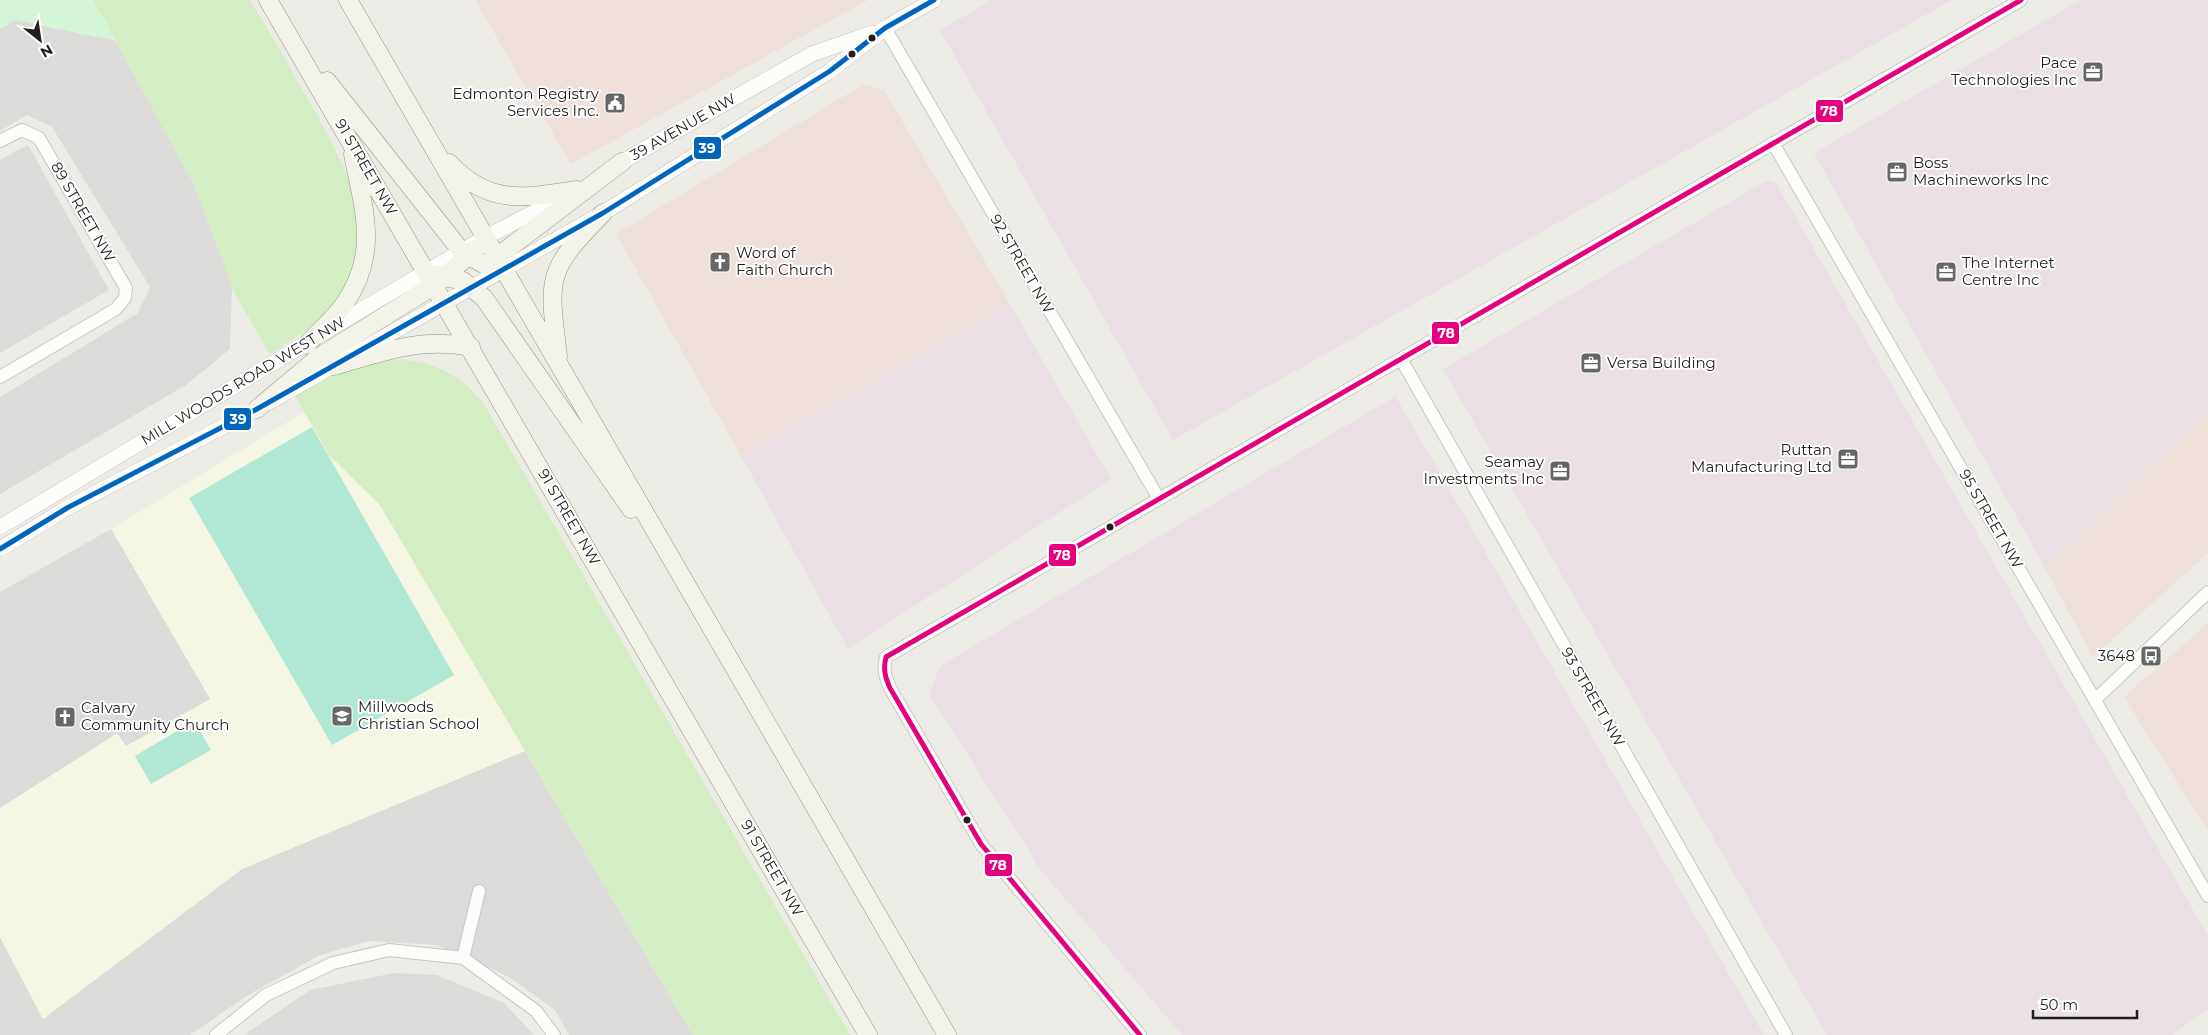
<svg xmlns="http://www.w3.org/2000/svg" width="2208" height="1035" font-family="Montserrat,sans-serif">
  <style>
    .residential { fill: #dcdbd9 }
    .commercial { fill: #f0e0dc }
    .industrial { fill: #ebe0e5 }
    .education { fill: #f5f6e3 }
    .religious { fill: #dbdbd9 }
    .grass { fill: #d5edc4 }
    .park { fill: #d4f5d8 }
    .pitch { fill: #b0e8d5 }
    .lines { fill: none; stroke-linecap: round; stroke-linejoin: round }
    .minor-casing { stroke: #c6c6c3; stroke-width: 14 }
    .tertiary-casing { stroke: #c6c6c3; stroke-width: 16 }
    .secondary-casing { stroke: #93987e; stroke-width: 19 }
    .minor { stroke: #fcfcfb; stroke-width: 12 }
    .tertiary { stroke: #fcfcfb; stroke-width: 15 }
    .secondary { stroke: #f2f4ea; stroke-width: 18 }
    .bus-1-casing { stroke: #fff; stroke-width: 9 }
    .bus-2-casing { stroke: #fff; stroke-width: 9 }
    .bus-1 { stroke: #e5007d; stroke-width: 5 }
    .bus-2 { stroke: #0065bd; stroke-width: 5 }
    .bus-dot { fill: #1f1f1f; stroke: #fff; stroke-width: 2 }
    .labels { text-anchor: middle; stroke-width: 4; stroke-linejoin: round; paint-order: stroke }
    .poi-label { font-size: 15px; fill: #1f1f1f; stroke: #fff; text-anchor: start }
    .street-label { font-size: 15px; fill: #1f1f1f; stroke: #fff }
    .line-badge { stroke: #fff; stroke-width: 2 }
    .badge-label { font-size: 14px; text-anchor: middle; font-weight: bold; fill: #fff }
  </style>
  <rect width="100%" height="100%" fill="#edece7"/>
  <path class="residential" d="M15,20L117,41L207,207L232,285L230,349L186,385L0,494V397L138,313L150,287L52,127L27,115L0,131V29Z
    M28,145L109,290L0,353V160Z
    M525,751L693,1035H569L555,1010L509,977L437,945L369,941L320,955L248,995L190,1035H0V937L43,1019L242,869Z
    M394,973L437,975L504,1003L534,1035H244L310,990Z"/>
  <path class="commercial" d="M475,0H868L571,164Z
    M864,84L884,90L1010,304L741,456L616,234Z
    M2208,412V553L2093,657L2045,568Z
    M2208,623V831L2124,697Z"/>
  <path class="industrial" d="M992,0H1952L1173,440L940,30Z
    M2081,0H2208V412L2045,568L1814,153Z
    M1768,180L1776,183L2208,936V1008L2172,1035H1827L1443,369Z
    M1010,304L1111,479L848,649L741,456Z
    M1396,396V397L1764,1035H1182L1043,873L929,694L940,666Z"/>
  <path class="education" d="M304,412L329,455L380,505L525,751L242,869L43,1019L0,937V808L118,733L126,746L210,699L111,529Z"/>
  <path class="religious" d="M111,529L210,699L126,746L117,733L0,808V592Z"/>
  <path class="grass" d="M93,0H250C273,38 295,76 317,115C332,144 349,173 356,205C363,238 356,276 335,303C317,325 294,339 270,354L236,296L193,183Z
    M395,359C433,361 463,375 485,406L850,1035H693L380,505L329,455L295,396C327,379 358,361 395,359Z"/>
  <path class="park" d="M0,0H93L117,41L15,20L0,29Z"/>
  <path class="pitch" d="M312,427L454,675L332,745L189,498Z
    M194,721L211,750L151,784L135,756Z"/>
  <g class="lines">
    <g class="minor-casing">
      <path id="minor" d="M885,28L1159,499
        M0,141L22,130L39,138L126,288L125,298L116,309L0,377
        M1773,143L2208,896
        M1401,359L1786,1035
        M2096,699L2208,592
        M463,958L536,1011L554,1035
        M463,958L479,891
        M216,1035L266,995L333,963L389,950L463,958
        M1140,1035L981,844L890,688C885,677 883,669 886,657L2021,0"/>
    </g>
    <g class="tertiary-casing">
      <path id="tertiary" d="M611,168L812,54L872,33
        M0,527L373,303L486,237L571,193
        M0,549L67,508L257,409L603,213L830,71L885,28L934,0"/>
    </g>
    <g class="secondary-casing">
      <path id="secondary" d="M268,0L868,1035
        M348,0L947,1035
        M327,81L462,252L485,265L504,269
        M449,163C489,206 524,198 577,190
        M489,263L622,162
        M427,273L463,281L484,298L631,509
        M306,345C319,331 335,318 345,303C380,252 363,208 353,154
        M558,356C548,276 546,271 603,213
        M334,366C382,352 421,337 471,347
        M257,409L319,357L435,285L476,249"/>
    </g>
    <use href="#minor" class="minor"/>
    <use href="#tertiary" class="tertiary"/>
    <use href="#secondary" class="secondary"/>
    <g class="bus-1-casing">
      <path id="bus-1" d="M1140,1035L981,844L890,688C885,677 883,669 886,657L2021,0"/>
    </g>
    <g class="bus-2-casing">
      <path id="bus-2" d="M0,549L67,508L257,409L603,213L830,71L885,28L934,0"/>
    </g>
    <use href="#bus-1" class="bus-1"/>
    <use href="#bus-2" class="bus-2"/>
  </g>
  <defs>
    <g id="office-square" transform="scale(1.125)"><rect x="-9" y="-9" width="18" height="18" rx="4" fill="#676765" stroke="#fff"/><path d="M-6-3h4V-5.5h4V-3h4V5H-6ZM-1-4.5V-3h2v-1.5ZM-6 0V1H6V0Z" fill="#fff"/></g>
    <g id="civic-square" transform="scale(1.125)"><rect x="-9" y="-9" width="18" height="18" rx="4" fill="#676765" stroke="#fff"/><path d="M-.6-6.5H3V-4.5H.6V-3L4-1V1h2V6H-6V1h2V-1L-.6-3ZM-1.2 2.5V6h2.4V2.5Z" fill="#fff"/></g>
    <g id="church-square" transform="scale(1.125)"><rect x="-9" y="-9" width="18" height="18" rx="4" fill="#676765" stroke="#fff"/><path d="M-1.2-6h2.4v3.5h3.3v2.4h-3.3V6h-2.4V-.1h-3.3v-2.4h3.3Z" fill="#fff"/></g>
    <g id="bus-square" transform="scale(1.125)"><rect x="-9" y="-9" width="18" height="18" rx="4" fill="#676765" stroke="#fff"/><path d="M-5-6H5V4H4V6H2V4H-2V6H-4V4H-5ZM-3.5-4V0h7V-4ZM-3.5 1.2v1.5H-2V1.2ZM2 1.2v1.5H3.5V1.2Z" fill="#fff"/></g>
    <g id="school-square" transform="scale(1.125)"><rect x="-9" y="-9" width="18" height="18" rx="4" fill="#676765" stroke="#fff"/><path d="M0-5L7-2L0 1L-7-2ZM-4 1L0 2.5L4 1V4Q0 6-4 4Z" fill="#fff"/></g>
  </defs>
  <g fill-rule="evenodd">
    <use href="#office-square" x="2093" y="72"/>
    <use href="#civic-square" x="615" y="103"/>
    <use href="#office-square" x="1897" y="172"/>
    <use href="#church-square" x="720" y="262"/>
    <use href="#office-square" x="1946" y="272"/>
    <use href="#office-square" x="1591" y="363"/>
    <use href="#office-square" x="1848" y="459"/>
    <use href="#office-square" x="1560" y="471"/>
    <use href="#bus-square" x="2151" y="656"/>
    <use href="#school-square" x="342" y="716"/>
    <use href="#church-square" x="65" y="717"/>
  </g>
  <g class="bus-dot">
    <circle cx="872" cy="38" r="4.5"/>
    <circle cx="852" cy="54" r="4.5"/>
    <circle cx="1110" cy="527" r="4.5"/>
    <circle cx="967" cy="820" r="4.5"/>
  </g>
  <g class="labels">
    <g class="poi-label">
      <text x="2077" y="68" text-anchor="end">Pace<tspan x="2077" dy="17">Technologies Inc</tspan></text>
      <text x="599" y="99" text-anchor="end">Edmonton Registry<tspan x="599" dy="17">Services Inc.</tspan></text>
      <text x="1913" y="168">Boss<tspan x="1913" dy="17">Machineworks Inc</tspan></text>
      <text x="736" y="258">Word of<tspan x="736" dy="17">Faith Church</tspan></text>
      <text x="1962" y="268">The Internet<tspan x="1962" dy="17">Centre Inc</tspan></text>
      <text x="1607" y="368">Versa Building</text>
      <text x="1832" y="455" text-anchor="end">Ruttan<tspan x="1832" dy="17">Manufacturing Ltd</tspan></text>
      <text x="1544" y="467" text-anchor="end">Seamay<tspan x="1544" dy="17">Investments Inc</tspan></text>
      <text x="2135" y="661" text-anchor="end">3648</text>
      <text x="358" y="712">Millwoods<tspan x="358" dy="17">Christian School</tspan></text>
      <text x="81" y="713">Calvary<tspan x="81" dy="17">Community Church</tspan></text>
    </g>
    <g class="street-label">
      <text transform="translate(683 127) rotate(-30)" y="5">39 AVENUE NW</text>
      <text transform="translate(366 167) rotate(60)" y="5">91 STREET NW</text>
      <text transform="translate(83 212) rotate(60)" y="5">89 STREET NW</text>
      <text transform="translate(1022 264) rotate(60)" y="5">92 STREET NW</text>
      <text transform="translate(243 381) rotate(-31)" y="5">MILL WOODS ROAD WEST NW</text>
      <text transform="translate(569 517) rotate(60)" y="5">91 STREET NW</text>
      <text transform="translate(1991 519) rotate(60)" y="5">95 STREET NW</text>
      <text transform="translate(1593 697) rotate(60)" y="5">93 STREET NW</text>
      <text transform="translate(772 868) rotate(60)" y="5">91 STREET NW</text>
    </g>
  </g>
  <g class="line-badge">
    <rect x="1815" y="99" width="29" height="24" rx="5" fill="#e5007d"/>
    <rect x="693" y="136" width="29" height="24" rx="5" fill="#0065bd"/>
    <rect x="1431" y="321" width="29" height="24" rx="5" fill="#e5007d"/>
    <rect x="223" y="407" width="29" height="24" rx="5" fill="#0065bd"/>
    <rect x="1048" y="543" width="29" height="24" rx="5" fill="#e5007d"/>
    <rect x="984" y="853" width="29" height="24" rx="5" fill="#e5007d"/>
  </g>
  <g class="badge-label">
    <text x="1829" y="116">78</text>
    <text x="707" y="153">39</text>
    <text x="1446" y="338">78</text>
    <text x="238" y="424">39</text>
    <text x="1062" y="560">78</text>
    <text x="998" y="870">78</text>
  </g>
  <g transform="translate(40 40) rotate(150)" stroke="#ffffff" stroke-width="4" paint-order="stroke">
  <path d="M0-4L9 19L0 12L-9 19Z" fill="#1f1f1f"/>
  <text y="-8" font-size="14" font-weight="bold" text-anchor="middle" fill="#1f1f1f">N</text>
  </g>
  <path d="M2033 1010v8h104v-8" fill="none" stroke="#1f1f1f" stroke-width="2.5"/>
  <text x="2040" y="1010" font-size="15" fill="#1f1f1f" stroke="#ffffff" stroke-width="4" paint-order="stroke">50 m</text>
</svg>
